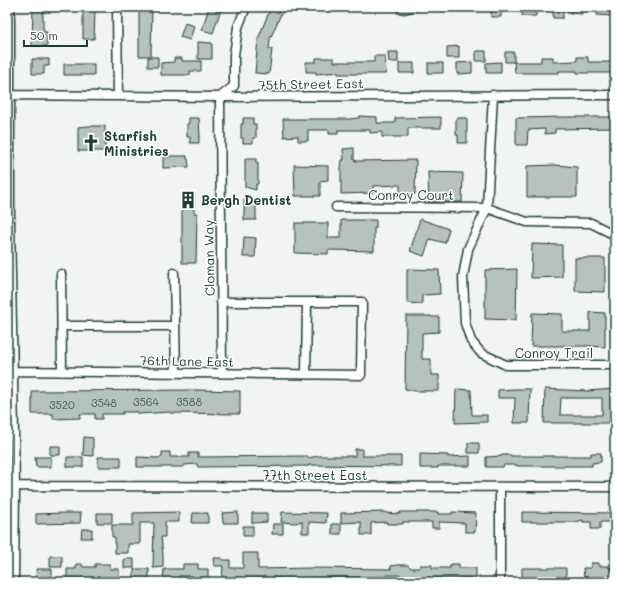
<svg xmlns="http://www.w3.org/2000/svg" width="622" height="589" font-family="Mali,sans-serif">
  <style>
    .building { fill: #b7c1bd; stroke: #1f3d34; fill-rule: evenodd }
    .lines { fill: none; stroke-linecap: round; stroke-linejoin: round }
    .minor-casing { stroke: #1f3d34; stroke-width: 11 }
    .minor { stroke: #fff; stroke-width: 8 }
    .labels { text-anchor: middle; stroke-width: 3; stroke-linejoin: round; paint-order: stroke }
    .number-label { font-size: 11px; fill: #455e56 }
    .street-label { font-size: 13px; fill: #1f3d34; stroke: #fff }
    .poi-label { font-size: 13px; font-weight: bold; fill: #1f3d34; stroke: #fff; text-anchor: start }
  </style>
  <rect width="100%" height="100%" fill="#f2f3f3"/>
  <filter id="ink" filterUnits="userSpaceOnUse"><feTurbulence type="fractalNoise" baseFrequency=".025" numOctaves="2"/><feDisplacementMap in="SourceGraphic" scale="8" xChannelSelector="R" yChannelSelector="G"/><feConvolveMatrix kernelMatrix="1 2 1 2 8 2 1 2 1" color-interpolation-filters="sRGB"/></filter>
  <g filter="url(#ink)">
    <path class="building" d="M33,7H43V27L44,32H47V46H32Z
      M139,7H152L151,56H139Z
      M209,7L221,9L213,33L202,30Z
      M271,7H286L281,14L270,39L269,49H272L269,74L255,73L258,39Z
      M397,7H422V9L405,14L397,13Z
      M491,7L501,8V17H491Z
      M522,7H536V16H522Z
      M567,7H582V14L567,13Z
      M597,7H611V16L597,15Z
      M553,9H563V18H553Z
      M83,10H95L94,39H83Z
      M185,23L194,26L190,40L180,37Z
      M198,42L212,43V59H198Z
      M459,46V58H447V47Z
      M476,51H486V61H476Z
      M388,52H398V62H389Z
      M505,52H514V62H505Z
      M374,56H385L386,74H338V72L316,74V72H306V62H316V58H334V62H374Z
      M148,57H158V67H148Z
      M541,57H553V62L577,61V57H588V62H615V73H577V71H559V73H515L514,62H541Z
      M174,58H182V61H201V71H190V75H161V63L174,62Z
      M32,59H49V66H44V74H32Z
      M472,62V73L457,74V63Z
      M501,62V73H486V63Z
      M399,63H414V73H399Z
      M428,63H443V73H428Z
      M64,64H94V75H64Z
      M359,116L377,117V123H395V118L441,117V128H408V137H382V132L370,133V130H338V134H329V130H308V141H298V136L284,137L283,119H349L359,118Z
      M566,117H615V128L555,129V133L545,134V129L528,130L527,145H516V118Z
      M189,118H199L200,137H199V143H190V137H187V124L189,123Z
      M243,118H253V124H256V138H253V143H243V138H241V124H243Z
      M456,118H467V143H458V135H456Z
      M88,126H105V151H78V127Z
      M354,148V160L357,161L416,160L415,194H400V185L373,186V193L341,194V169L342,160H344L343,149Z
      M168,156H187V159H188L189,167L163,168V158H167Z
      M245,159H256V163H258V184H256V190L245,187Z
      M294,165L328,166V180L320,181V196H295Z
      M556,165L577,167V197H527V166Z
      M428,172L463,173L462,202H429Z
      M182,193H194V213H197L196,263H182Z
      M244,200H256V220H244Z
      M420,219L449,229L445,243L430,239L424,256L410,251Z
      M341,220H376V228H374V251L328,250V254L295,253V223H328V238H341Z
      M244,237L256,238L255,257H243Z
      M532,244L562,245V277L531,278Z
      M575,258H605V292L575,291Z
      M407,269L439,270L440,294L422,295V304L407,303Z
      M517,269L516,320L485,319V270Z
      M590,312L605,313V347L589,346H531L532,313L562,314V331H590Z
      M406,316H431V317H439V332L422,333V359H431V375H439V391H414V390L405,389Z
      M456,389L471,390L472,415H487V422L455,423Z
      M515,389H530L529,423H514L515,398H498V390Z
      M545,389L587,391L615,389V423H544ZM561,398H602V415H560Z
      M197,390L240,391V414L170,413V412L138,414V412H123V414H102V419H95V414H80V418L53,419V414H32V391Z
      M84,437L93,438V456L83,455Z
      M468,443H479V453H468Z
      M50,446H60V455H50Z
      M355,449H362V456H401V466L309,465V466L198,467L197,464L184,465V467H137V457L158,458L162,457V452H170V457H189V453H198V457L308,456V458L318,456H355Z
      M591,453H601V462L592,463V466H517V465H504L503,467H486V457L502,456V455H511V456H591Z
      M420,454L448,455V457L470,456V466H438V468H420Z
      M35,457H51V467H36Z
      M67,457H83V467H67Z
      M98,457H121V467H98Z
      M179,512V522H165V537H161L163,555V567L153,568L154,523H140V544H128V553H115V537H112V525H133V513Z
      M238,512V523H223L222,513Z
      M282,512L327,513L326,523L309,522V533H302V521L295,523L281,522Z
      M386,512V513L400,514V512H438V514H452V512L476,513L475,532H465V523L439,522V528H432V522H403V524H387V522L371,523V535H361V522L341,523V513Z
      M522,512L615,513V522H600V529H591V522H583V520L575,522H522Z
      M65,513H81L80,523L36,524V514Z
      M97,513H112V523H97Z
      M193,513H208V523H192Z
      M252,513H267V522L252,523Z
      M273,524H283V534H272Z
      M332,524H341V534H332Z
      M243,526H253V536H243Z
      M82,529H92V538H81Z
      M243,553H258V569L310,568L391,569V566L397,565H408L411,568H420V565H432V568H450V564H459V568H476V579L399,578L400,575H386V578L341,577L287,579H281L280,578L222,579L223,566H214L213,558H222V560H230V568H243Z
      M50,556H62V567H50Z
      M124,559H134V568H124Z
      M591,563H599V566H609V568H615V578H584L583,568H591Z
      M76,564H82L83,567H95V564H110V569H119V578L67,579V569H76Z
      M183,564H198V569H208V579H193V576H179V579H163L164,569H183Z
      M522,568H566V578L522,579Z
      M36,569H52V579H37Z
      M134,569H149V579H134Z"/>
    <g class="lines">
      <g class="minor-casing">
        <path id="minor" d="M10,7V223L15,486L14,582
          M117,7L118,96
          M7,95L220,97L615,95
          M493,95L487,208L468,249L463,277L465,323L471,341L481,353L506,365H615
          M336,207L487,208L527,222L591,223L615,235
          M174,273L176,373
          M61,274L62,372
          M62,326H174
          M13,371L361,375L362,302H221
          M222,373L220,97L234,86V55L238,27L246,7
          M306,374L307,302
          M15,486L615,487
          M500,582V487"/>
      </g>
      <use href="#minor" class="minor"/>
    </g>
  </g>
  <defs>
    <g id="church-bare" transform="scale(1.38)"><path d="M-1.2-6h2.4v3.5h3.3v2.4h-3.3V6h-2.4V-.1h-3.3v-2.4h3.3Z" fill="#1f3d34" stroke="#fff" stroke-width="2.5" paint-order="stroke"/></g>
    <g id="building-bare" transform="scale(1.38)"><path d="M-4-6H4V6H1V3H-1V6H-4ZM-2.5-4.3h1.7v1.8h-1.7ZM.8-4.3h1.7v1.8H.8ZM-2.5-1h1.7V.8h-1.7ZM.8-1h1.7V.8H.8Z" fill="#1f3d34" stroke="#fff" stroke-width="2.5" paint-order="stroke"/></g>
  </defs>
  <g fill-rule="evenodd">
    <use href="#church-bare" x="91" y="143"/>
    <use href="#building-bare" x="188" y="200"/>
  </g>
  <g class="labels">
    <g class="number-label">
      <text x="146" y="406">3564</text>
      <text x="189" y="406">3588</text>
      <text x="104" y="407">3548</text>
      <text x="62" y="409">3520</text>
    </g>
    <g class="street-label">
      <text transform="translate(311 84) rotate(-1)" y="5">75th Street East</text>
      <text x="411" y="200">Conroy Court</text>
      <text transform="translate(209 258) rotate(-91)" y="5">Cloman Way</text>
      <text x="554" y="358">Conroy Trail</text>
      <text transform="translate(187 361) rotate(1)" y="5">76th Lane East</text>
      <text x="315" y="480">77th Street East</text>
    </g>
    <g class="poi-label">
      <text x="104" y="141">Starfish<tspan x="104" dy="15">Ministries</tspan></text>
      <text x="201" y="205">Bergh Dentist</text>
    </g>
  </g>
  <rect width="622" height="589" fill="none" stroke="#fff" stroke-width="24"/>
  <rect x="12" y="12" width="598" height="565" fill="none" stroke="#1f3d34" stroke-width="1.5" filter="url(#ink)"/>
  <path d="M24 40v6h63v-6" fill="none" stroke="#1f3d34" stroke-width="2"/>
  <text x="30" y="40" font-size="12" fill="#1f3d34" stroke="#ffffff" stroke-width="3" paint-order="stroke">50 m</text>
</svg>
